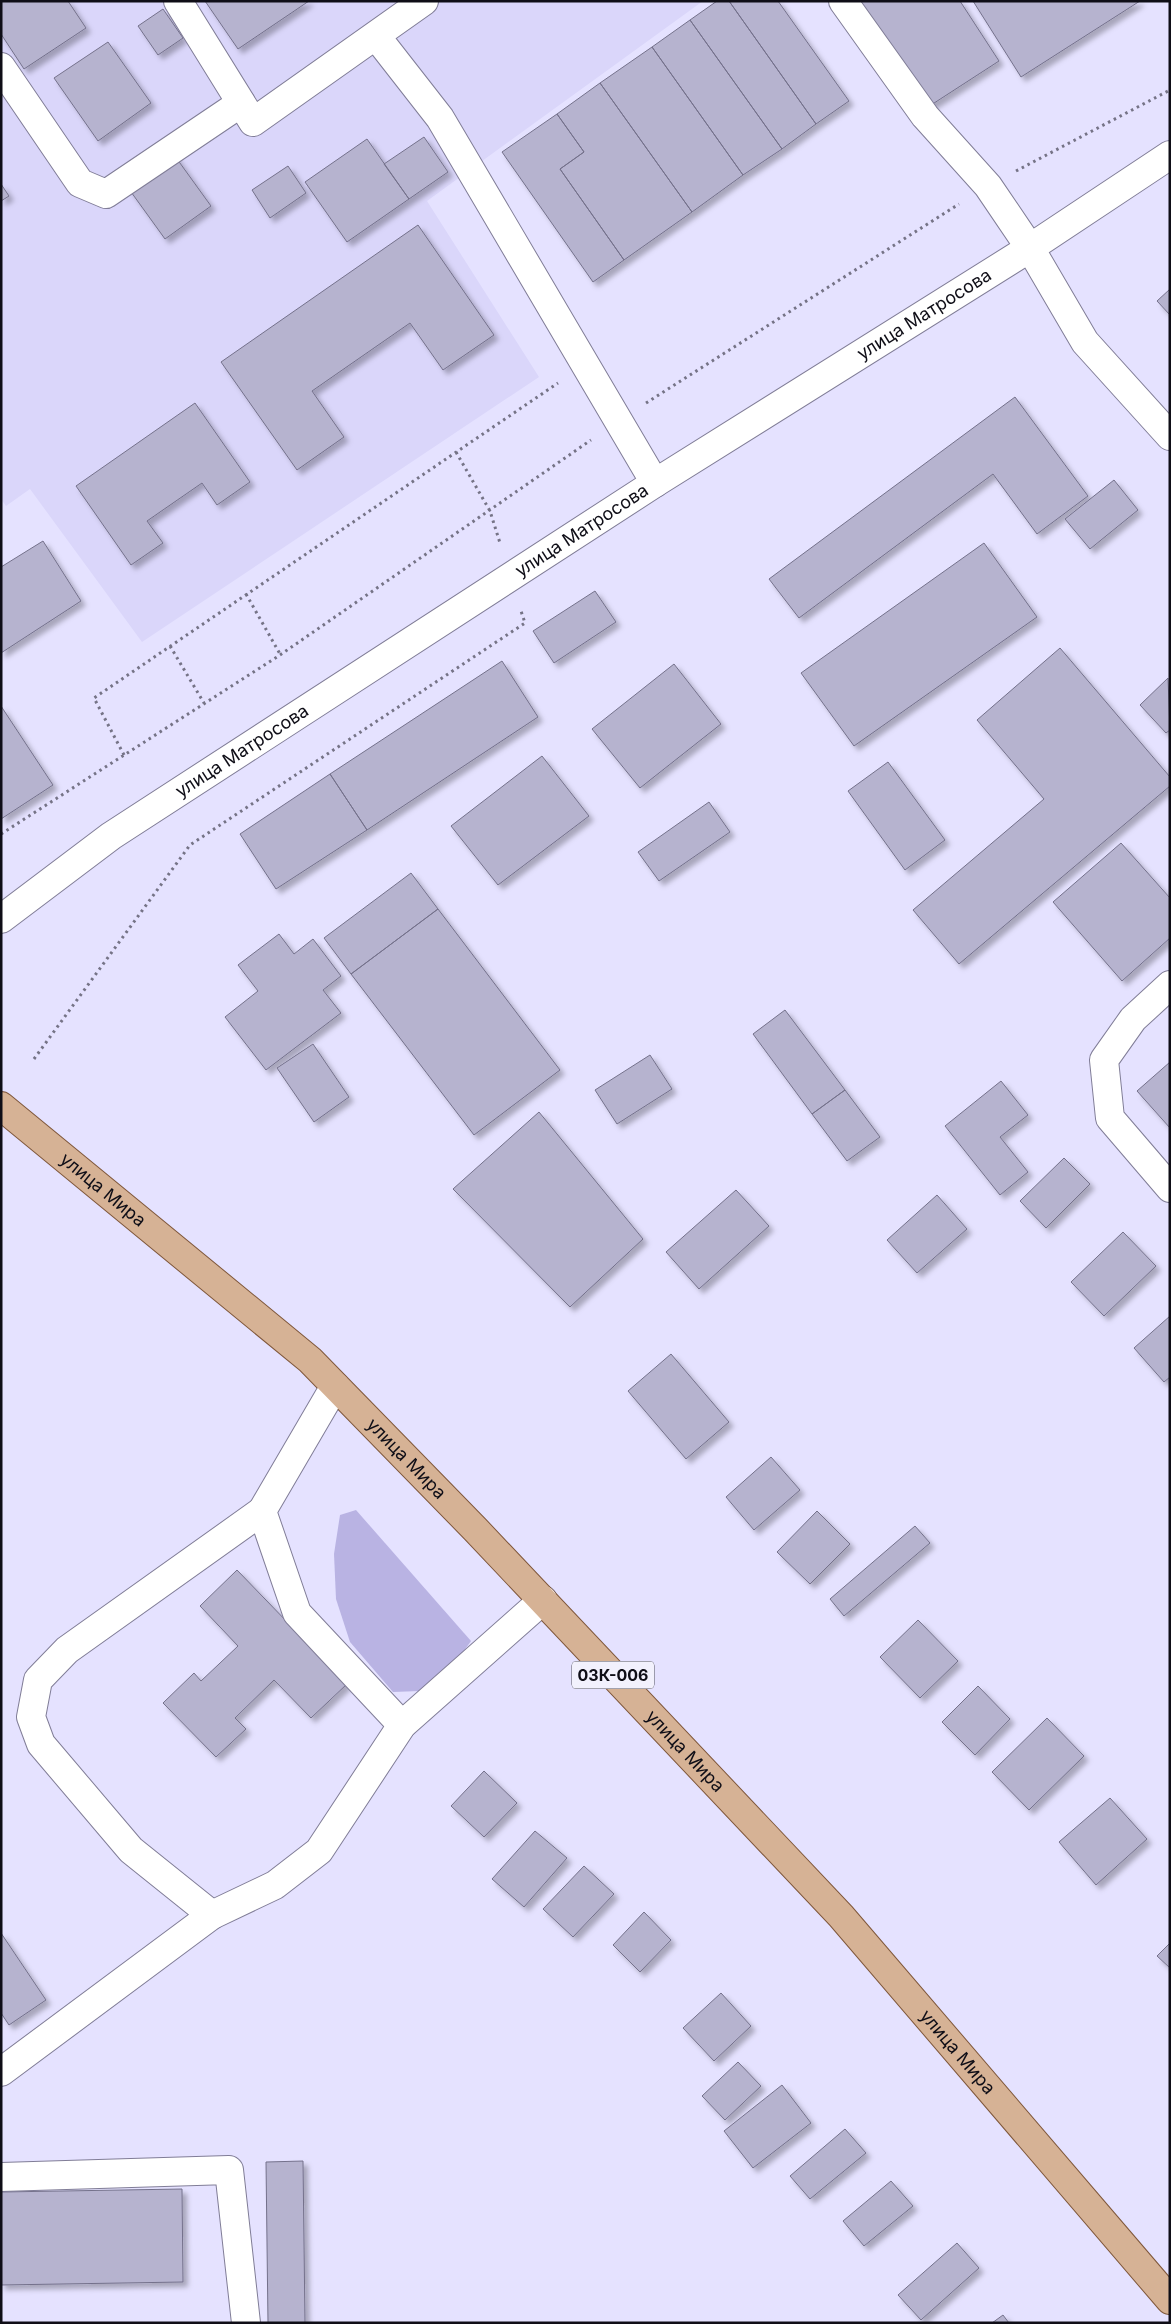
<svg xmlns="http://www.w3.org/2000/svg" width="1171" height="2324" font-family="Inter,sans-serif">
  <style>
    .built { fill: #dad6fa }
    .green { fill: #b9b3e3 }
    .building { fill: #b6b3cf; stroke: #74718b; filter: url(#shadow) }
    .lines { fill: none; stroke-linecap: round; stroke-linejoin: round }
    .minor-casing { stroke: #807d97; stroke-width: 30 }
    .major-casing { stroke: #7f573b; stroke-width: 30 }
    .path { stroke: #757386; stroke-width: 3; stroke-dasharray: 2.5 4; stroke-linecap: butt }
    .minor { stroke: #fff; stroke-width: 28 }
    .major { stroke: #d6b295; stroke-width: 28 }
    .labels { text-anchor: middle; stroke-width: 4; stroke-linejoin: round; paint-order: stroke }
    .shield { fill: #f2f1fd; stroke: #53525c; stroke-width: 1 }
    .shield-label { font-size: 16px; font-weight: bold; fill: #0f0e17 }
    .street-label { font-size: 18px; fill: #0f0e17; stroke: #f2f1fd }
  </style>
  <defs>
    <filter id="shadow"><feDropShadow dx="4.5" dy="4.5" stdDeviation="2.5" flood-color="#0004"/></filter>
  </defs>
  <rect width="100%" height="100%" fill="#e5e2ff"/>
  <path class="built" d="M1,1H703L427,201L539,377L142,642L30,489L6,506L1,499Z"/>
  <path class="green" d="M356,1510L471,1641L446,1676L420,1691L393,1692L350,1642L336,1599L334,1554L340,1515Z"/>
  <path class="building" d="M1,1H68L86,28L24,69L1,34Z
    M205,1H309L238,49Z
    M717,1H729L816,124L782,149L690,20Z
    M729,1H778L849,101L816,124Z
    M858,1H960L999,61L928,107Z
    M973,1H1140L1021,77Z
    M163,9L183,38L158,55L138,26Z
    M690,20L782,149L743,175L652,47Z
    M108,42L151,103L98,141L54,78Z
    M652,47L743,175L692,212L600,83Z
    M600,83L692,212L624,260L560,169L584,152L557,114Z
    M557,114L584,152L560,169L624,260L593,282L502,152Z
    M424,137L448,172L409,199L384,164Z
    M367,139L409,199L347,242L305,182Z
    M172,152L211,206L165,239L126,185Z
    M288,166L306,193L270,218L252,190Z
    M1,184L9,196L1,201Z
    M418,225L494,335L443,370L410,323L312,391L344,437L297,470L221,362Z
    M1170,289V315L1157,301Z
    M1015,397L1088,496L1037,534L993,474L799,618L769,579Z
    M195,403L250,482L217,505L202,483L147,521L163,543L131,565L76,486Z
    M1114,480L1138,510L1090,549L1065,519Z
    M43,541L81,601L1,653V567Z
    M984,543L1037,617L854,746L801,673Z
    M595,591L616,622L554,663L533,631Z
    M1060,648L1170,777V786L959,964L913,910L1044,799L977,720Z
    M502,661L538,717L367,830L330,774Z
    M674,664L721,724L640,788L592,729Z
    M1168,678L1170,730L1166,733L1140,705Z
    M1,706L53,785L1,819Z
    M542,756L589,816L498,885L451,826Z
    M888,762L945,840L905,870L848,791Z
    M330,774L367,830L276,889L240,834Z
    M709,802L730,832L659,881L638,852Z
    M1121,843L1170,898V938L1122,981L1053,902Z
    M411,873L438,909L351,974L324,938Z
    M438,909L560,1070L474,1135L351,974Z
    M279,934L294,954L313,939L341,976L323,990L341,1013L266,1070L225,1017L258,991L238,965Z
    M785,1010L845,1090L812,1114L753,1034Z
    M313,1044L349,1097L314,1122L277,1068Z
    M650,1055L672,1089L617,1124L595,1090Z
    M1170,1062V1128L1137,1091Z
    M1001,1081L1028,1115L1000,1137L1028,1172L1000,1195L945,1126Z
    M845,1090L880,1137L847,1161L812,1114Z
    M539,1112L643,1239L570,1307L453,1189Z
    M1064,1158L1090,1184L1046,1228L1020,1201Z
    M736,1190L769,1226L699,1289L666,1252Z
    M937,1195L967,1229L917,1273L887,1240Z
    M1123,1232L1156,1266L1104,1316L1071,1282Z
    M1170,1316V1377L1164,1382L1134,1348Z
    M671,1354L729,1422L686,1459L628,1391Z
    M771,1457L800,1490L754,1530L726,1497Z
    M817,1511L850,1544L810,1584L777,1552Z
    M915,1526L930,1543L844,1616L830,1599Z
    M237,1570L347,1684L311,1718L274,1680L235,1718L246,1729L216,1757L163,1703L194,1673L201,1681L238,1646L200,1606Z
    M918,1620L958,1661L920,1698L880,1657Z
    M978,1686L1010,1719L975,1755L942,1722Z
    M1047,1718L1084,1756L1029,1810L992,1772Z
    M484,1771L517,1803L484,1837L451,1806Z
    M1110,1798L1147,1839L1096,1885L1059,1842Z
    M535,1831L567,1858L524,1907L492,1879Z
    M584,1866L614,1894L573,1937L543,1909Z
    M644,1912L671,1940L640,1972L613,1945Z
    M1,1933L46,2000L9,2025L1,2013Z
    M1170,1943V1968L1157,1956Z
    M721,1993L751,2026L714,2061L683,2028Z
    M738,2062L761,2086L725,2120L702,2096Z
    M782,2085L811,2123L753,2168L724,2131Z
    M845,2129L866,2153L810,2199L790,2176Z
    M303,2161L305,2323H268L266,2162Z
    M891,2181L913,2206L864,2246L843,2221Z
    M182,2189L183,2282L1,2285V2192Z
    M957,2243L979,2268L921,2320L898,2295Z
    M1003,2315L1009,2323H992Z"/>
  <g class="lines">
    <g class="minor-casing">
      <g id="minor">
        <path d="M178,1L253,122L424,1"/>
        <path d="M843,1L925,116L988,186L1030,248L1085,342L1170,436"/>
        <path d="M376,36L440,118L655,483"/>
        <path d="M1,67L80,183L106,194L241,103"/>
        <path id="s1" d="M1,919L111,836L655,483L1030,248L1170,155"/>
        <path d="M1170,985L1133,1019L1104,1060L1110,1118L1170,1188"/>
        <path d="M335,1386L262,1511L297,1613L402,1725"/>
        <path d="M212,1915L131,1850L41,1744L31,1717L38,1680L67,1650L262,1511"/>
        <path d="M1,2072L212,1915L275,1885L319,1851L402,1725L543,1600"/>
        <path d="M1,2177L229,2170L246,2323"/>
      </g>
    </g>
    <g class="major-casing">
      <g id="major">
        <path id="s2" d="M1,1106L310,1360L475,1529L841,1916L1170,2300"/>
      </g>
    </g>
    <path class="path" d="M1016,171L1170,90
      M646,403L959,204
      M456,452L490,511L500,543
      M246,594L280,654
      M170,646L204,703
      M124,755L94,698L558,383
      M1,834L280,655L591,440
      M34,1059L190,845L525,623L521,611"/>
    <use href="#minor" class="minor"/>
    <use href="#major" class="major"/>
  </g>
  <g class="labels">
    <rect class="shield" x="572" y="1661.5" width="82" height="27" rx="4"/>
    <g class="shield-label">
      <text x="613" y="1681">03К-006</text>
    </g>
    <g class="street-label">
      <text dy="6" stroke="none"><textPath href="#s1" startOffset="1104">улица Матросова</textPath></text>
      <text dy="6" stroke="none"><textPath href="#s1" startOffset="699">улица Матросова</textPath></text>
      <text dy="6" stroke="none"><textPath href="#s1" startOffset="294">улица Матросова</textPath></text>
      <text dy="6" stroke="none"><textPath href="#s2" startOffset="132">улица Мира</textPath></text>
      <text dy="6" stroke="none"><textPath href="#s2" startOffset="538">улица Мира</textPath></text>
      <text dy="6" stroke="none"><textPath href="#s2" startOffset="942">улица Мира</textPath></text>
      <text dy="6" stroke="none"><textPath href="#s2" startOffset="1348">улица Мира</textPath></text>
    </g>
  </g>
  <rect width="1171" height="2324" fill="none" stroke="#0f0e17" stroke-width="5"/>
</svg>
